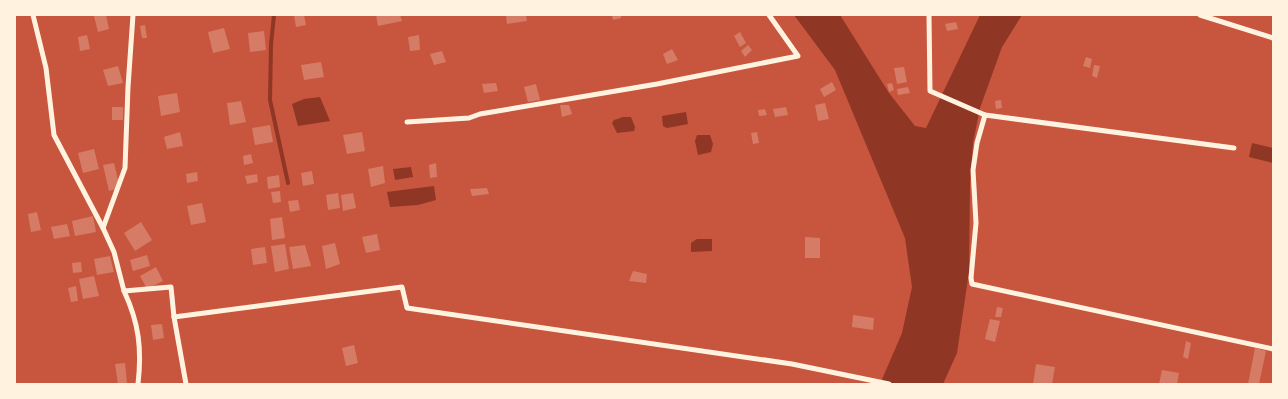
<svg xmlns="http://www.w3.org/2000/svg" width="1288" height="399" font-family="Figtree,sans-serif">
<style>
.water{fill:#8f3625}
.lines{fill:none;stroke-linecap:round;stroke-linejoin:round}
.stream{stroke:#8f3625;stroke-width:4}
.building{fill:#d67c66}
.minor{stroke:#fff3e0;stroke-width:5}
</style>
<rect width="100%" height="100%" fill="#c8553d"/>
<!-- water -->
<g class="water">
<path d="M794 15H840L889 93 915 126 926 128 980 15H1022L1002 47 980 108 973 143 970 184 969 272 957 353 943 384H880L902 333 912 287 905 238 835 70Z"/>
<path d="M320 97 330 121 298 126 292 104 304 99Z"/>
<path d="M686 112 688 124 667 128 663 126 662 116Z"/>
<path d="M623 117H631L635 127 634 131 617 133 612 123 614 120Z"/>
<path d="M697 135H710L713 144 711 152 698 155 695 141Z"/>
<path d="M1252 143 1273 148V163L1249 157Z"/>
<path d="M411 167 413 177 395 180 393 169Z"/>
<path d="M434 186 436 200 418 205 390 207 387 192Z"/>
<path d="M697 239H712V251L691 252V243Z"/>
</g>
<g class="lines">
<!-- stream -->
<path class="stream" d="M274 15 271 44 270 100 288 183"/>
</g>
<!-- building -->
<g class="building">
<path d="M106 15 109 29 98 32 94 16Z"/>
<path d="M294 15H304L306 25 296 27Z"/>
<path d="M376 15H400L402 21 378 26Z"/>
<path d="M506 15H526L527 21 507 24Z"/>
<path d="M612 15H621V18L613 20Z"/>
<path d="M956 22 958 29 947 31 945 24Z"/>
<path d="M145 25 147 38H142L140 26Z"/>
<path d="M224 28 230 49 213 53 208 32Z"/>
<path d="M264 31 266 50 250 52 248 33Z"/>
<path d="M740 32 746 43 740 47 734 36Z"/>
<path d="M87 35 90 49 80 51 78 37Z"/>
<path d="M419 35 420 50 410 51 408 37Z"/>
<path d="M748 45 752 50 745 57 741 51Z"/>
<path d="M672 49 678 60 667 64 663 54Z"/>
<path d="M442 51 446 62 434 65 430 54Z"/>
<path d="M1086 57 1092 59 1090 68 1083 66Z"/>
<path d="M321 62 324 77 304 80 301 65Z"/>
<path d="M1094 65 1100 66 1097 78 1092 76Z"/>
<path d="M118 66 123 83 108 86 103 70Z"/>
<path d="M904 67 907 82 897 84 894 68Z"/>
<path d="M832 82 836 90 824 97 820 89Z"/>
<path d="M496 83 498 91 484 93 482 84Z"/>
<path d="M892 83 894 90 889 92 887 84Z"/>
<path d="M536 84 540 100 528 102 524 87Z"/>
<path d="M908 87 910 93 898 95 897 89Z"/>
<path d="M177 93 180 112 161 116 158 96Z"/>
<path d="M1001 100 1002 108 996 109 995 101Z"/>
<path d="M241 101 246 122 230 125 227 103Z"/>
<path d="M825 103 829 119 818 121 815 105Z"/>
<path d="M560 105H569L572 114 562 117Z"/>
<rect x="112" y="107" width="11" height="13"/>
<path d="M786 107 788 115 775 117 773 109Z"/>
<path d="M765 109 767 115 759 116 758 110Z"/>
<path d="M270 125 273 142 255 145 252 128Z"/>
<path d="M180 132 183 146 167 149 164 137Z"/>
<path d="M362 132 365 151 347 154 343 135Z"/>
<path d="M757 132 759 143 753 144 751 133Z"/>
<path d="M94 149 99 169 83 173 78 153Z"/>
<path d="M251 154 253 163 244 165 243 156Z"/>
<path d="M114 163 120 188 109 191 103 165Z"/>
<path d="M436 163 437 177 430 178 429 165Z"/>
<path d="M383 166 385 183 371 187 368 169Z"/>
<path d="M312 171 314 184 303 186 301 173Z"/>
<path d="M197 172 198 181 187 183 186 174Z"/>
<path d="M257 174 258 182 247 184 245 176Z"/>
<path d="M279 175 280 187 268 189 267 177Z"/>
<path d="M487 188 489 194 472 196 470 189Z"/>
<path d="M280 191 281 202 273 203 271 192Z"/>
<path d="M338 193 340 208 328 210 326 195Z"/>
<path d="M353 193 356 208 343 211 341 195Z"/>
<path d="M298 200 300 210 290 212 288 201Z"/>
<path d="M202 203 206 222 191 225 187 206Z"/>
<path d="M37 212 41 230 31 232 28 214Z"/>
<path d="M93 216 96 232 75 236 72 221Z"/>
<path d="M282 217 285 238 272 240 270 219Z"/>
<path d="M141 222 152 240 135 251 124 233Z"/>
<path d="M67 224 70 236 54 239 51 227Z"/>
<path d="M377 234 380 250 366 253 362 237Z"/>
<path d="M805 237 820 238V258H805Z"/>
<path d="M335 243 340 264 326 269 322 246Z"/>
<path d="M285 244 289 269 275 272 271 246Z"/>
<path d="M305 245 311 266 293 269 289 247Z"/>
<path d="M265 247 267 263 253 265 251 249Z"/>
<path d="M147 255 150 266 133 271 130 260Z"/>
<path d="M110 256 114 272 97 275 94 259Z"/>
<path d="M81 262 82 272 73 273 72 263Z"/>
<path d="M156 267 163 281 147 289 140 276Z"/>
<path d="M633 271 647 274 646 283 629 281Z"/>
<path d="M94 276 99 296 83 299 79 279Z"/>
<path d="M76 286 78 301 71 302 68 288Z"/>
<path d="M997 307 1003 308 1001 317H995Z"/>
<path d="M853 315 874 318 873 330 852 327Z"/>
<path d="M990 319 1000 321 995 342 985 339Z"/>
<path d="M162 324 164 338 153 340 151 325Z"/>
<path d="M1186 341 1191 343 1188 359 1183 357Z"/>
<path d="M354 345 358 363 346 366 342 348Z"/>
<path d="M1255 348 1266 351 1259 384H1248Z"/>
<path d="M125 363 127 383 118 384 115 364Z"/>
<path d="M1036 364 1055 367 1052 384H1033Z"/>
<path d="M1162 370 1179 373 1177 384H1159Z"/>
</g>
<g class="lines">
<!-- minor -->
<g class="minor">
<path d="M33 15 46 68 54 135 103 228"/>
<path d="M133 15 128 87 125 168 103 228 114 252 124 291 171 287 174 317"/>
<path d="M929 15 930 91 985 115 1234 148"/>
<path d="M1200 15 1273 38"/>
<path d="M985 115 977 143 973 170 976 223 971 278 972 284 1273 349"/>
<path d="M407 122 469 118 480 114 657 84 798 56 769 15"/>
<path d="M124 291C139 323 142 349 138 384"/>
<path d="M186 384 174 317 402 287 407 308 792 364 889 384"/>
</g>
</g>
<!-- border -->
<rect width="1288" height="399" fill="none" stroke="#fff3e0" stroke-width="32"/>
</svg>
